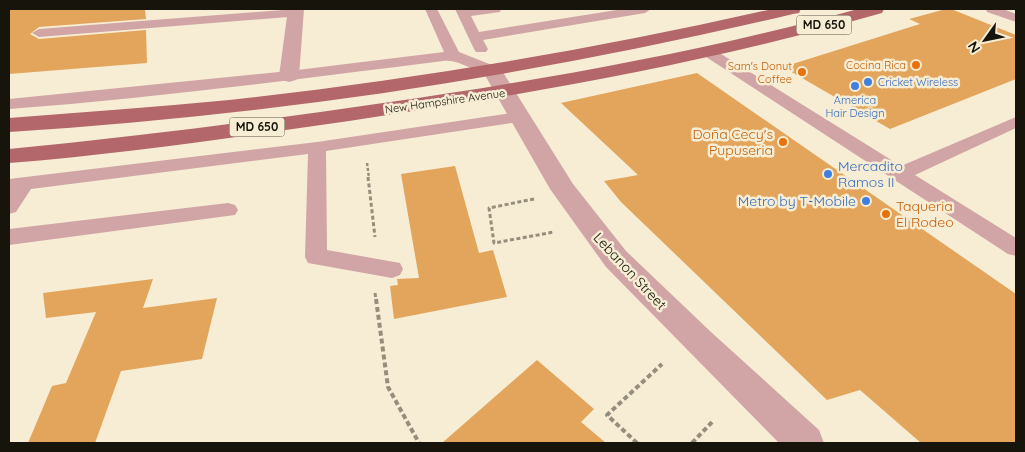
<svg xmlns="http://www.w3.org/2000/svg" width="1025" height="452" font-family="Quicksand,sans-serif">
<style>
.building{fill:#e3a55b}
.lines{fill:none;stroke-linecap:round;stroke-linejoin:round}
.path-far2{stroke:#958e7c;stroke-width:2.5;stroke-dasharray:3 2;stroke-linecap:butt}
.path-far1{stroke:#958e7c;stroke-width:3;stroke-dasharray:4 2.5;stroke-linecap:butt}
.path{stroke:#958e7c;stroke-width:4;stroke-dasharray:5 3;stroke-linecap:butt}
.lane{fill:#d1a5a6;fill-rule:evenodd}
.street{fill:#d1a5a6;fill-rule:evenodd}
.primary{fill:#b4676b;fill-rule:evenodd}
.food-dot{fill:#e8710a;stroke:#f6edd4;stroke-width:2}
.shop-dot{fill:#3f7fe0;stroke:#f6edd4;stroke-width:2}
.labels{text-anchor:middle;stroke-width:5;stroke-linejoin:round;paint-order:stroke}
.far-food-label{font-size:11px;fill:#c56008;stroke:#f6edd4;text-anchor:end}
.far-shop-label{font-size:11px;fill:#366cbe;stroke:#f6edd4;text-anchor:start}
.far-street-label{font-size:11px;fill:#17140b;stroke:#f6edd4}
.shield{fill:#f6edd4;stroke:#5a5547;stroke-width:1}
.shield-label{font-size:12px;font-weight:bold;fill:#17140b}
.food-label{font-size:14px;fill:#c56008;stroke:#f6edd4;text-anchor:end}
.shop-label{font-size:14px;fill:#366cbe;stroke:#f6edd4;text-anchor:start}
.street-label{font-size:14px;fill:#17140b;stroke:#f6edd4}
</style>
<rect width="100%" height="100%" fill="#f6edd4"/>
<!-- building -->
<g class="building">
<path d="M9 9H145L146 19 39 27 30 34 39 39 146 30 147 63 9 74Z"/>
<path d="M946 9H951L1016 35V79L890 129 783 67 920 24 909 19Z"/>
<path d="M697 73 1016 294V443H921L860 390 827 400 621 202 604 181 638 175 561 103Z"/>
<path d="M455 166 479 253 493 250 507 297 394 319 390 286 398 285 397 279 419 278 401 174Z"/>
<path d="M153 279 143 308 217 298 202 359 121 371 95 443H28L52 386 66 383 96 312 46 318 43 293Z"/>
<path d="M537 360 594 409 581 422 606 443H442Z"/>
</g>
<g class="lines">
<!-- path-far2 -->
<path class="path-far2" d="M367 163 369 178"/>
<!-- path-far1 -->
<g class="path-far1">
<path d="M368 177 375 237"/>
<path d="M534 199 489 208 494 243 554 232"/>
<path d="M375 293 376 300"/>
</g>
<!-- path -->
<g class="path">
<path d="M376 299 388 387 419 443"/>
<path d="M637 443 607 415 662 364"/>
<path d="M692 443 714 420"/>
</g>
<!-- lane -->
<g class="lane">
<path d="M296 9 303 13 301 16 39 37 32 33 39 29Z"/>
<path d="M425 9H437L459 52 497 67 500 70 497 73C479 78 462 58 443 61 299 79 154 98 9 109V99L289 71 444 52Z"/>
<path d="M455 9H501L500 12 471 16 479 32 623 9H651L645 13 483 40 488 49 486 52H476L474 49Z"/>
<path d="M986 9H1003L1016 14V22L987 12Z"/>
<path d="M708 48 713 49 901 166 1016 117V128L915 175 1016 238V256L1008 254 703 55 701 52 703 49Z"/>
<path d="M519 112 525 113 528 117 525 121 326 151 327 250 400 263 403 269 400 275 392 278 308 263 305 257 308 154 31 189 16 212 9 214V179L317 142Z"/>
<path d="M228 203 235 205 238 210 235 215 9 245V229Z"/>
</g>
<!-- street -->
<g class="street">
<path d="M288 9H304L299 76 296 80 289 82 282 80 279 76Z"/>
<path d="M492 64 499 66 573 184 626 251 711 332 819 430 824 443H779L606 267 550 189 482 70 485 66Z"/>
</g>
<!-- primary -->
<g class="primary">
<path d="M772 9H801L799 13 793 14C535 75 273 116 9 132V118C82 112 156 107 229 100 412 80 593 50 772 9Z"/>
<path d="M858 9H884L882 13C707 63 529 94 349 121 236 137 123 154 9 163V149C134 137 259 121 383 103 543 80 702 52 858 9Z"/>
</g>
</g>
<!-- markers -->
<g class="food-dot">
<circle cx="916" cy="65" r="5"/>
<circle cx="802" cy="72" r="5"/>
<circle cx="783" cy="142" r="5"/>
<circle cx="886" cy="214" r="5"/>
</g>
<g class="shop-dot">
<circle cx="868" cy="82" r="5"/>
<circle cx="855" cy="86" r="5"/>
<circle cx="828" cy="174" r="5"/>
<circle cx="866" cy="201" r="5"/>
</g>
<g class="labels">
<!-- far-food labels -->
<g class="far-food-label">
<text x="906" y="69">Cocina Rica</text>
<text x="792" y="70">Sam's Donut<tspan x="792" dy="13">Coffee</tspan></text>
</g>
<!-- far-shop labels -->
<g class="far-shop-label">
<text x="878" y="86">Cricket Wireless</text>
<text x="855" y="104" text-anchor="middle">America<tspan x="855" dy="13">Hair Design</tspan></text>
</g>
<!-- far-street labels -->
<g class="far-street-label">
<text transform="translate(445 101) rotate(-8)" y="4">New Hampshire Avenue</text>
</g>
<!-- shield labels -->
<g class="shield">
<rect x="796.5" y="15.5" width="55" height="19" rx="4"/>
<rect x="229.5" y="117.5" width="55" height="19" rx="4"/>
</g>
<g class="shield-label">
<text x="824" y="29">MD 650</text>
<text x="257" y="131">MD 650</text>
</g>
<!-- food labels -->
<g class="food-label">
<text x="773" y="139">Doña Cecy's<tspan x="773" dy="16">Pupuseria</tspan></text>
<text x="896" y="211" text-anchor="start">Taqueria<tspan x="896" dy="16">El Rodeo</tspan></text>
</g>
<!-- shop labels -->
<g class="shop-label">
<text x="838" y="171">Mercadito<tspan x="838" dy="16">Ramos II</tspan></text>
<text x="856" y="206" text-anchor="end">Metro by T-Mobile</text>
</g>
<!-- street labels -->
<g class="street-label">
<text transform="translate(630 271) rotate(47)" y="5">Lebanon Street</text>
</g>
</g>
<!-- border -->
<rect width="1025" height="452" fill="none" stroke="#17140b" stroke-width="20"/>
<!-- north arrow -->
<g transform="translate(985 40) rotate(237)" stroke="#f6edd4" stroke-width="4" paint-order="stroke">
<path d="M0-4L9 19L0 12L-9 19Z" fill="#17140b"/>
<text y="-8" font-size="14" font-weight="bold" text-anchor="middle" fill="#17140b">N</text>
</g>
</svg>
